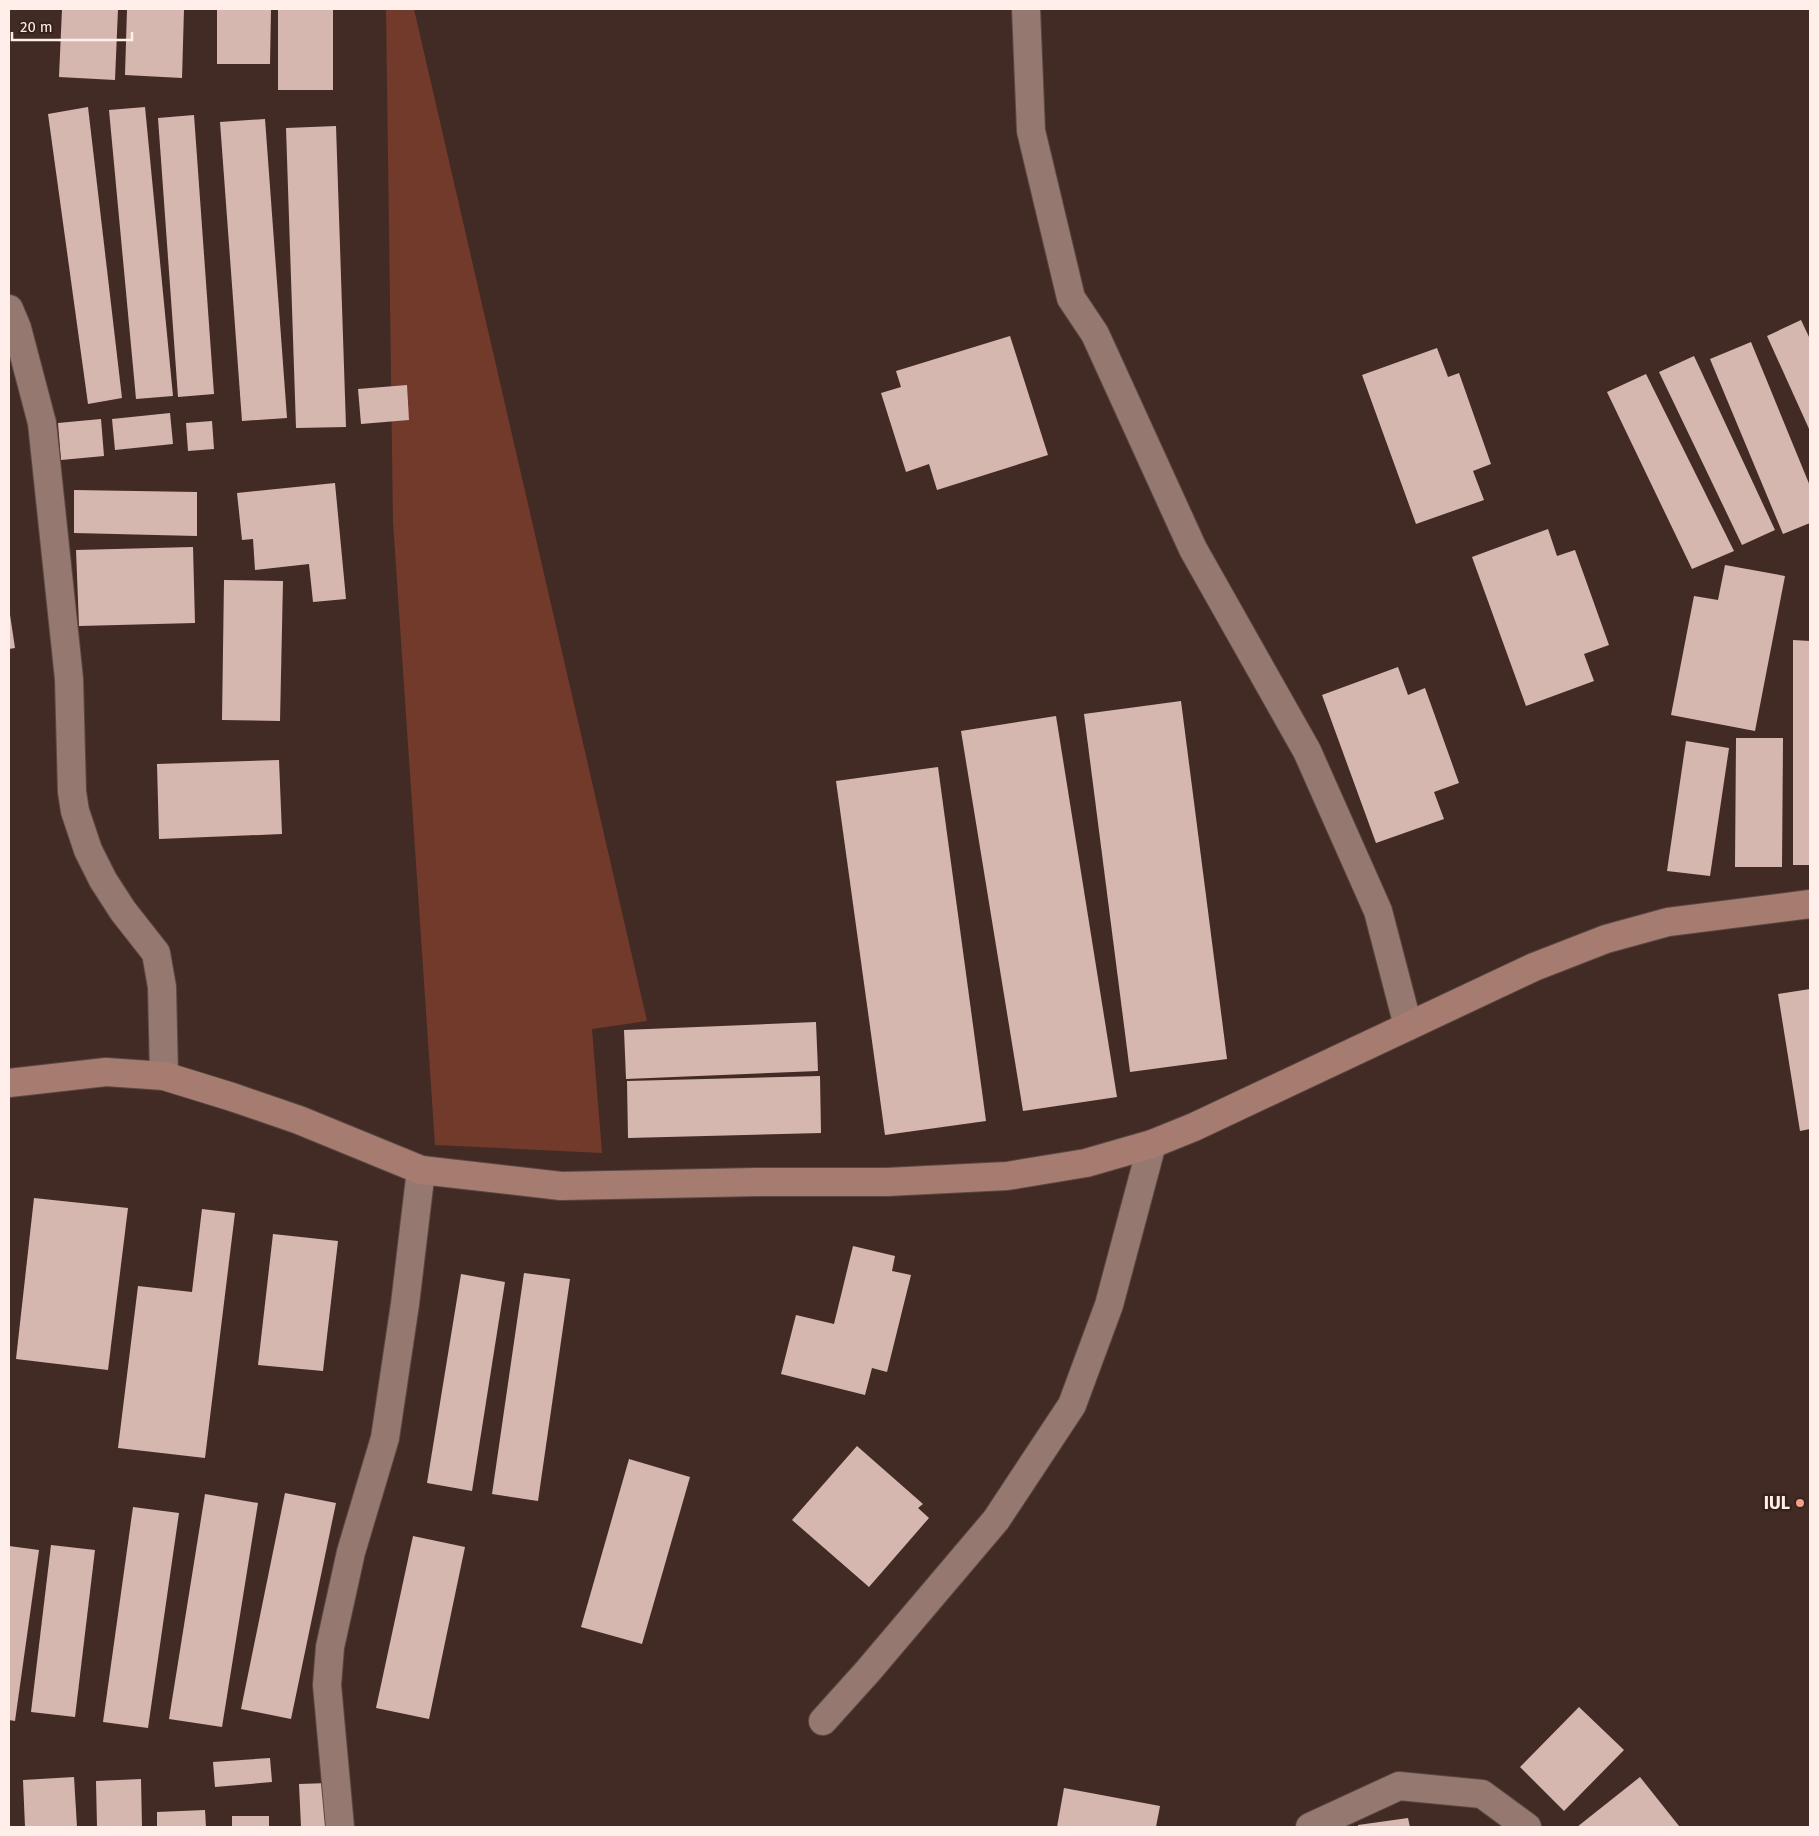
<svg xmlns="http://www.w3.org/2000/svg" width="1819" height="1836" font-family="'Fira Sans',sans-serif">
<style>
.green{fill:#713a2b}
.building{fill:#d6b7af}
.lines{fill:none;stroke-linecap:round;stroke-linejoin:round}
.street-casing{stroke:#5c4842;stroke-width:30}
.secondary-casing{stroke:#5c4842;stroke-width:30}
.street{stroke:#957870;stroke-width:28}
.secondary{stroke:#a67c71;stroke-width:28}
.poi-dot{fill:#f49e87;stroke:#38211b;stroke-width:2}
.labels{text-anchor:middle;stroke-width:5;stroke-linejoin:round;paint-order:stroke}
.poi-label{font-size:18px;font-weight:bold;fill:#ffeeea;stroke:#38211b;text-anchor:end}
</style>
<rect width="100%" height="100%" fill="#432b25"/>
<!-- green -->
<path class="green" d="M386 9H414L647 1021 592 1029 602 1153 435 1145 393 522Z"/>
<!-- building -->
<g class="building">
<path d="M62 9H118L115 80 59 77Z"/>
<path d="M127 9H184L182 78 125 75Z"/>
<path d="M217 9H271L270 64H217Z"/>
<rect x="278" y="9" width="55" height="81"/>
<path d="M88 107 122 398 88 404 48 114Z"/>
<path d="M145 107 173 396 136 399 109 110Z"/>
<path d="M194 115 214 394 178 397 158 118Z"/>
<path d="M265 119 287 418 242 421 220 122Z"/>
<path d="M336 126 346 427 296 428 286 128Z"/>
<path d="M1801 320 1810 339V431L1767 336Z"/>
<path d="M1010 336 1048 455 937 490 929 464 906 472 881 393 901 387 896 371Z"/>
<path d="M1751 342 1810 486V523L1783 534 1710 359Z"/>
<path d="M1437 348 1448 377 1459 373 1491 464 1473 471 1484 500 1416 524 1362 375Z"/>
<path d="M1694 356 1775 530 1742 545 1659 372Z"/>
<path d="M1646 374 1734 551 1692 569 1607 392Z"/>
<path d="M407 385 409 420 361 424 358 389Z"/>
<path d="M170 413 173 444 115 450 112 419Z"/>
<path d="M101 419 104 456 61 460 58 423Z"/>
<path d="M212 421 214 449 188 451 186 423Z"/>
<path d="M335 483 346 599 313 602 309 564 255 570 253 539 242 540 237 493Z"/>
<path d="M74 490 197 492V536L74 533Z"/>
<path d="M1548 529 1557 556 1575 550 1609 645 1584 654 1594 681 1526 706 1472 557Z"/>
<path d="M193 547 195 623 79 626 76 550Z"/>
<path d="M1725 565 1785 576 1755 731 1671 715 1694 596 1718 600Z"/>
<path d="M224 580 283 581 280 721 222 720Z"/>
<path d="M9 608 15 648 9 649Z"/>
<path d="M1793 640 1810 641V865H1793Z"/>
<path d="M1398 667 1408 695 1425 688 1459 783 1434 792 1444 819 1376 843 1322 695Z"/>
<path d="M1181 701 1227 1059 1130 1072 1084 714Z"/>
<path d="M1056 716 1117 1097 1023 1111 961 731Z"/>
<path d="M1736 738H1783L1782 867H1735Z"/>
<path d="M1686 741 1729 748 1710 876 1667 871Z"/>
<path d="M279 760 282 834 159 839 157 764Z"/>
<path d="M938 767 986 1121 885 1135 836 781Z"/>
<path d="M1810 989V1129L1800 1131 1778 994Z"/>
<path d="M816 1022 818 1071 626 1079 624 1030Z"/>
<path d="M820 1076 821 1133 628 1138 627 1081Z"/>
<path d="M34 1198 128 1208 108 1370 16 1359Z"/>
<path d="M202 1209 235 1213 205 1458 118 1448 138 1286 192 1292Z"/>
<path d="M273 1234 338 1241 323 1371 258 1365Z"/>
<path d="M853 1246 895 1256 892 1271 911 1275 887 1372 872 1368 865 1395 781 1374 796 1315 834 1324Z"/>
<path d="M524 1273 570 1279 538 1501 492 1494Z"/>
<path d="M461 1274 505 1282 472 1491 427 1483Z"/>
<path d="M857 1446 923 1504 918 1508 929 1518 869 1587 792 1520Z"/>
<path d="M629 1459 690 1477 642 1644 581 1627Z"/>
<path d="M285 1493 336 1503 291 1719 241 1709Z"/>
<path d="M205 1494 258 1503 222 1727 169 1719Z"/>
<path d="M133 1507 179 1513 148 1728 103 1722Z"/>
<path d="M413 1536 465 1547 429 1719 376 1708Z"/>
<path d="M51 1545 95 1550 75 1717 31 1712Z"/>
<path d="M9 1546 39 1550 15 1721 9 1720Z"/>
<path d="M1579 1707 1624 1750 1564 1811 1520 1767Z"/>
<path d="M270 1758 272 1782 215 1787 213 1762Z"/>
<path d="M74 1777 77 1827H25L23 1780Z"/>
<path d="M1640 1777 1679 1826 1577 1827Z"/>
<path d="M141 1779 142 1827H97L96 1781Z"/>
<path d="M329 1783 331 1827H301L299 1784Z"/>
<path d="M1064 1788 1160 1806 1156 1827H1057Z"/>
<path d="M205 1810 206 1827H157V1812Z"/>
<rect x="232" y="1816" width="37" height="11"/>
<path d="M1408 1818 1410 1827H1358V1825Z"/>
</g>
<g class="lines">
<defs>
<g id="street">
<path d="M1026 9 1031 131 1071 298 1095 334 1193 549 1307 751 1378 911 1408 1026"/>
<path d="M9 309 17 328 42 423 69 679 72 792 75 811 88 850 103 880 123 911 156 953 162 987 164 1076"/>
<path d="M823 1721 868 1671 996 1520 1072 1405 1109 1305 1152 1144"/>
<path d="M340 1827 327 1685 330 1647 351 1552 385 1438 405 1304 421 1170"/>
<path d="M1310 1827 1399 1786 1482 1794 1527 1827"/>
</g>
<path id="secondary" d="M9 1083 106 1072 164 1076 232 1097 299 1120 421 1170 561 1186 757 1182H887L1007 1176 1086 1163 1152 1144 1194 1127 1534 967 1606 939 1668 922 1810 904"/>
</defs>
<!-- street casing -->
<use href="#street" class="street-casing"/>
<!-- secondary casing -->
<use href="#secondary" class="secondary-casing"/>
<!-- street -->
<use href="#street" class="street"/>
<!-- secondary -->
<use href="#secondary" class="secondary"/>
</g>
<!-- markers -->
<circle class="poi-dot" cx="1800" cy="1503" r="5"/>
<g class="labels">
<!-- poi labels -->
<g class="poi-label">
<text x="1790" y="1509">IUL</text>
</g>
</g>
<!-- border -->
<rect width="1819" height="1836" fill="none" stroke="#ffeeea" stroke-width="20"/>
<!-- scale -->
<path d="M12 32v8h120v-8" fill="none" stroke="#ffeeea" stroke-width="2.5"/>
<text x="20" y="32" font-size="15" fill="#ffeeea" stroke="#38211b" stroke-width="4" paint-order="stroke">20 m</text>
</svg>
